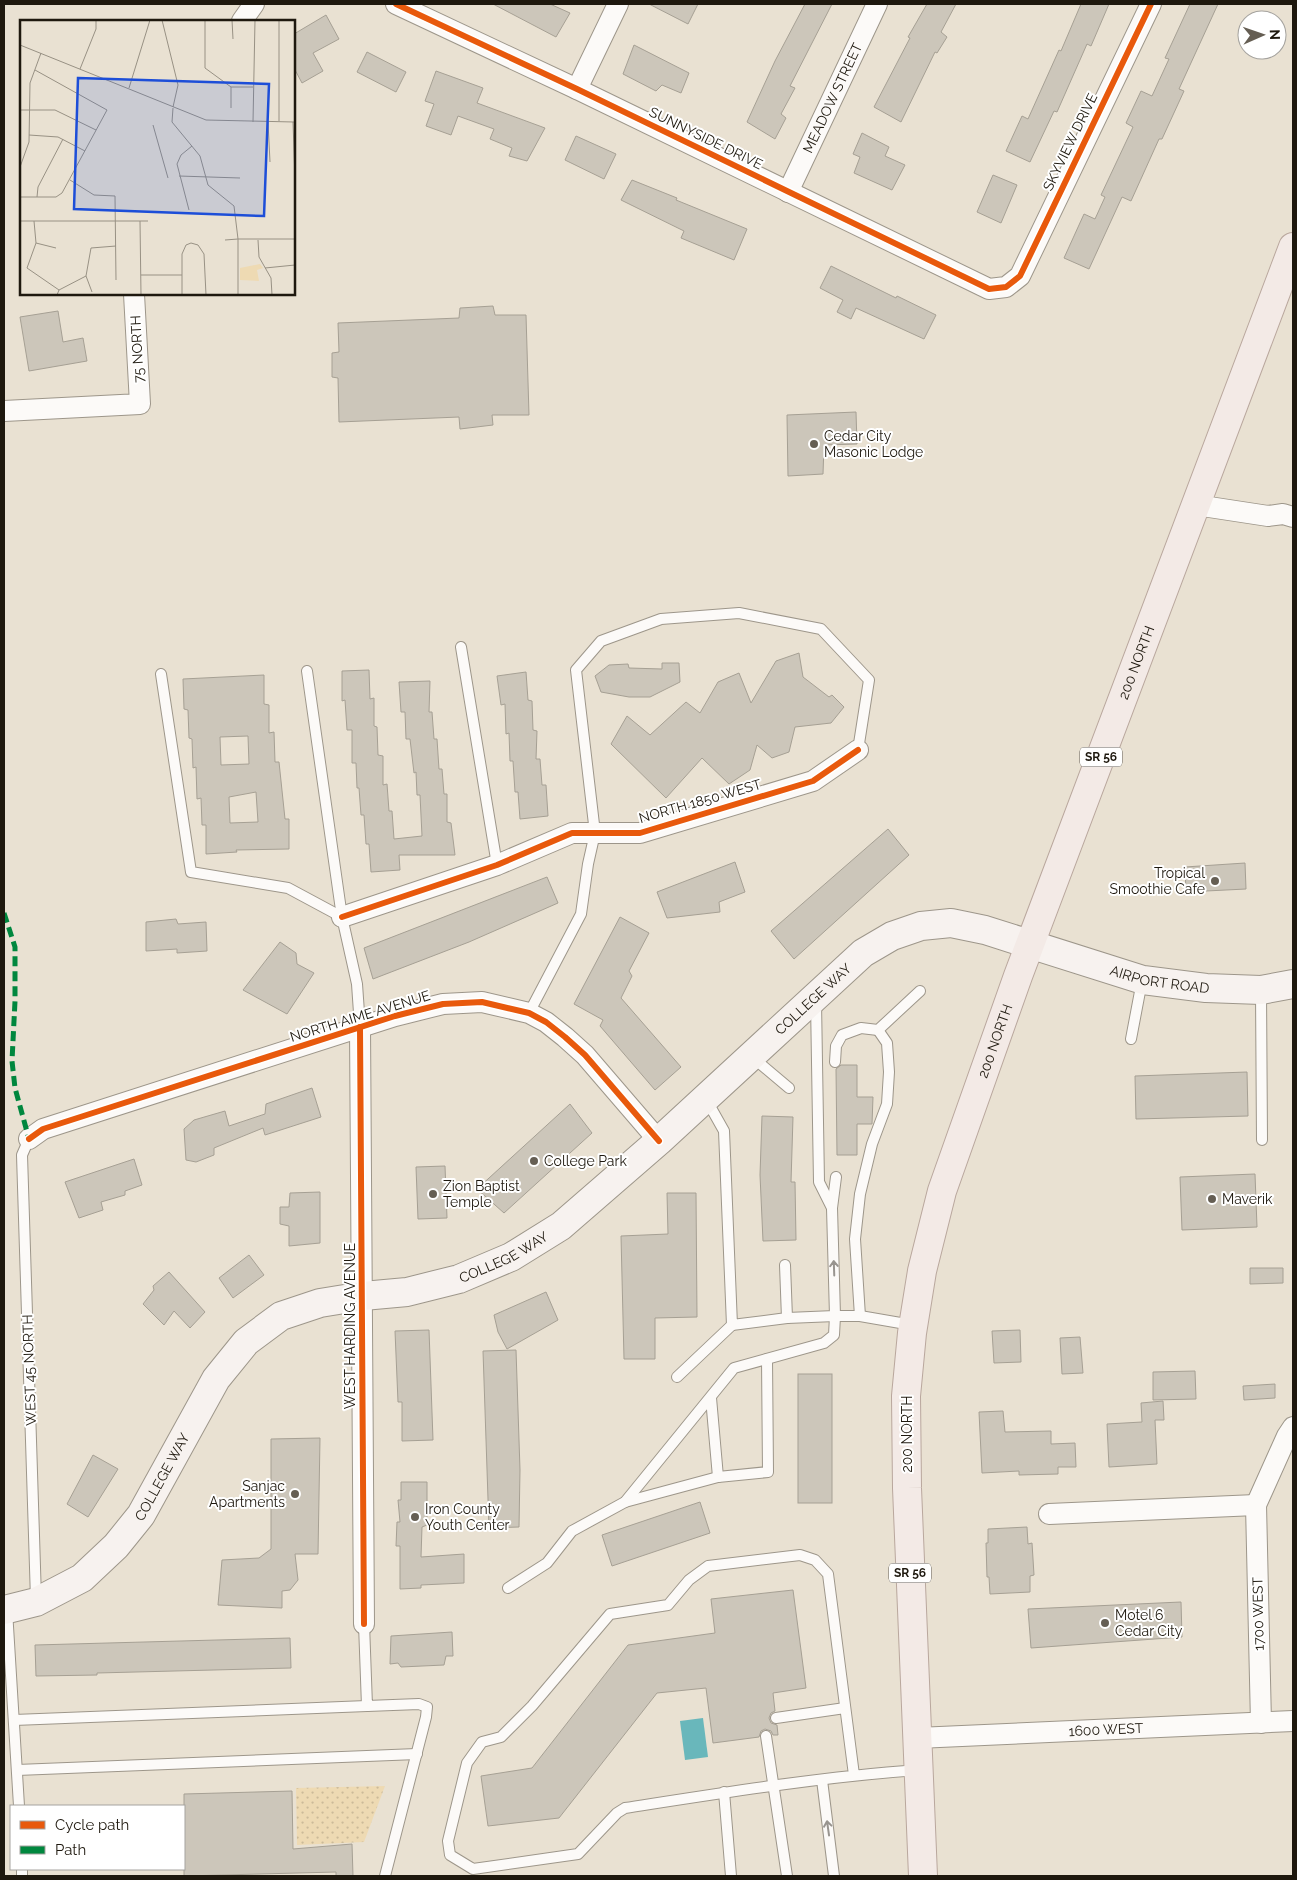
<svg xmlns="http://www.w3.org/2000/svg" width="1297" height="1880" font-family="Raleway,sans-serif">
<style>
.grass{fill:url(#grass-dots)}
.water{fill:#69b7bb}
.building{fill:#ccc6ba;stroke:#a6a094;fill-rule:evenodd}
.lines{fill:none;stroke-linecap:round;stroke-linejoin:round}
.lane-casing{stroke:#9d968a;stroke-width:12}
.street-casing{stroke:#9d968a;stroke-width:22}
.secondary-casing{stroke:#9d968a;stroke-width:30}
.primary-casing{stroke:#b9a79d;stroke-width:30}
.lane{stroke:#fcfaf8;stroke-width:10}
.street{stroke:#fcfaf8;stroke-width:20}
.secondary{stroke:#f7f2ef;stroke-width:28}
.primary{stroke:#f3eae6;stroke-width:28}
.quiet{stroke:#00873e;stroke-width:5;stroke-dasharray:10 5;stroke-linecap:butt}
.cycleway-casing{stroke:#fff;stroke-width:9}
.cycleway{stroke:#e8590c;stroke-width:6}
.oneway{stroke:#98948f}
.poi-dot{fill:#655e53;stroke:#fff;stroke-width:2}
.labels{text-anchor:middle;stroke-width:4;stroke-linejoin:round;paint-order:stroke}
.shield{fill:#fff;stroke:#625d56;stroke-width:1}
.shield-label{font-size:12px;font-weight:bold;fill:#1e180e}
.street-label{font-size:14px;fill:#1e180e;stroke:#fff}
.poi-label{font-size:14px;fill:#1e180e;stroke:#fff;text-anchor:start}
.inset-road{fill:none;stroke:#989184;stroke-width:1}
.view{fill:#1d4ed8;fill-opacity:0.15;stroke:#1d4ed8;stroke-width:2.5}
.inset-edge{fill:none;stroke:#1e180e;stroke-width:2.5}
</style>
<defs>
<pattern id="grass-dots" width="8" height="8" patternUnits="userSpaceOnUse" patternTransform="scale(1.25)"><rect width="8" height="8" fill="#eedab3"/><path d="M2 2h.1M6 6h.1" fill="none" stroke="#ccba99" stroke-width="1.8" stroke-linecap="round"/></pattern>
</defs>
<rect width="100%" height="100%" fill="#e9e1d2"/>
<!-- grass -->
<path class="grass" d="M385 1786 364 1842 297 1845 296 1788Z"/>
<!-- water -->
<path class="water" d="M703 1718 708 1757 685 1760 680 1721Z"/>
<!-- building -->
<g class="building">
<path d="M493 4H550L570 13 556 37Z"/>
<path d="M649 4H698L688 24Z"/>
<path d="M805 4H832L790 86 795 88 781 114 786 118 775 139 747 122 775 61Z"/>
<path d="M927 4H956L941 32 947 37 937 53 935 52 901 122 874 107 910 38 908 37Z"/>
<path d="M1081 4H1109L1091 46 1087 44 1057 112 1054 111 1030 162 1006 151 1022 116 1028 119 1059 50 1061 51Z"/>
<path d="M1190 4H1218L1179 89 1184 91 1162 139H1159L1131 201 1122 197 1089 269 1064 258 1084 214 1095 219 1105 197 1101 195 1133 127 1126 123 1141 91 1152 96 1169 59 1165 58Z"/>
<path d="M326 15 339 39 313 53 323 71 302 83 294 68V34Z"/>
<path d="M634 45 689 73 681 93 662 85 656 91 623 74Z"/>
<path d="M367 52 406 72 396 92 357 72Z"/>
<path d="M436 71 483 88 477 103 545 128 527 161 509 156 512 148 490 139 494 129 458 116 451 135 426 126 434 104 425 101Z"/>
<path d="M862 133 889 147 885 156 905 165 892 190 854 173 860 157 853 154Z"/>
<path d="M576 136 616 154 604 179 565 160Z"/>
<path d="M993 175 1017 185 1001 223 977 212Z"/>
<path d="M632 180 677 198 676 200 747 229 734 260 681 238 684 231 621 200Z"/>
<path d="M831 266 896 298 897 296 936 315 924 339 856 308 851 319 837 312 843 300 820 288Z"/>
<path d="M493 306 495 315H526L529 415H492L493 425 460 429 459 417 339 422 338 378 332 377V353L339 352 338 323 459 318 460 308Z"/>
<path d="M58 311 63 342 83 338 87 361 29 371 20 317Z"/>
<path d="M856 412 857 444 824 445 823 474 788 476 787 415Z"/>
<path d="M799 653 803 677 829 697 832 695 844 707 831 723 795 727 789 752 772 758 757 745 750 770 729 784 702 758 666 798 611 744 627 716 650 735 686 702 700 713 718 682 739 673 751 703 776 661Z"/>
<path d="M662 663H679L680 682 650 697H629L601 692 595 676 609 665 628 664 629 668 662 669Z"/>
<path d="M369 670 370 699 374 698V726L377 727 378 755 383 756V785L387 784 389 811H392L394 839 422 836 420 795H417L416 772 414 773 410 739H406L405 712H401L399 682 430 681 429 712H432L434 739H437L439 769H442L444 794H447V822L451 823 455 855H399L400 870 371 872 369 844H366L364 815H361L359 788H357L356 763H352V730H347L345 700 342 701V671Z"/>
<path d="M526 672 528 700 532 701 533 730 537 731 536 759H540L542 785H546L548 816 520 819 518 792H515L513 761H510L509 733 506 734 505 704 501 705 497 676Z"/>
<path d="M264 675V704L269 705V733L274 732 275 762H279L285 819H289V849L236 850 237 852 206 854V825H202L201 798 197 799 196 767 193 768 192 739 189 738 188 710 184 709 183 679ZM248 736 249 764 221 765 220 737ZM256 792 258 822 230 823 229 797Z"/>
<path d="M888 829 909 855 794 959 771 931Z"/>
<path d="M735 862 745 892 719 902 720 912 667 918 657 892Z"/>
<path d="M1245 863 1246 889 1186 892 1185 867Z"/>
<path d="M547 877 558 903 469 942 373 979 364 948Z"/>
<path d="M620 917 649 933 629 971 632 976 621 998 681 1067 655 1090 600 1026 603 1020 574 1004Z"/>
<path d="M176 919 178 924 206 922 207 951 177 953V949L146 951V922Z"/>
<path d="M280 942 296 953 297 964 314 973 287 1014 243 990Z"/>
<path d="M841 1065H857V1097H873L872 1124H857V1155H837L836 1069Z"/>
<path d="M1247 1072 1248 1116 1136 1119 1135 1076Z"/>
<path d="M312 1088 321 1117 265 1135 263 1128 214 1148V1155L196 1162 186 1160 184 1129 194 1120 225 1111 229 1126 265 1114 266 1104Z"/>
<path d="M570 1104 592 1133 504 1213 477 1189Z"/>
<path d="M762 1116 793 1117 791 1182H795L796 1240 763 1241 760 1175Z"/>
<path d="M134 1159 142 1185 125 1191V1195L101 1202 103 1210 79 1218 65 1182Z"/>
<path d="M445 1166 447 1218 418 1219 416 1167Z"/>
<path d="M1255 1174 1257 1227 1182 1230 1180 1177Z"/>
<path d="M320 1192V1243L289 1246V1226L280 1224V1207H289L290 1193Z"/>
<path d="M667 1193H696L697 1317 655 1318V1359H624L621 1236 668 1234Z"/>
<path d="M249 1255 264 1275 233 1298 219 1278Z"/>
<path d="M1250 1268H1283V1283L1250 1284Z"/>
<path d="M169 1272 205 1312 190 1328 174 1311 164 1325 143 1304 154 1290 153 1286Z"/>
<path d="M546 1292 558 1320 507 1349 498 1332 494 1315Z"/>
<path d="M429 1330 433 1440 402 1441V1402H398L395 1331Z"/>
<path d="M1020 1330 1021 1362 994 1363 992 1331Z"/>
<path d="M1080 1337 1083 1373 1062 1374 1060 1338Z"/>
<path d="M516 1350 520 1470 519 1527 489 1528 483 1351Z"/>
<path d="M1195 1371 1196 1399 1153 1400V1372Z"/>
<rect x="798" y="1374" width="34" height="129"/>
<path d="M1275 1384V1398L1244 1400 1243 1386Z"/>
<path d="M1163 1401 1164 1420H1155L1157 1464 1109 1467 1107 1424 1142 1422 1141 1403Z"/>
<path d="M1003 1411 1005 1432 1051 1431V1444L1075 1443 1076 1467H1058V1474L1019 1475V1471L982 1473 979 1412Z"/>
<path d="M320 1438 318 1554H295L298 1580 290 1590 282 1591V1608L218 1605 222 1560 259 1558 271 1549V1439Z"/>
<path d="M93 1455 118 1469 88 1517 67 1504Z"/>
<path d="M401 1482H427V1525L422 1527 421 1557 464 1554V1583L421 1585V1588L400 1589V1546H396L397 1522H400L398 1500H401Z"/>
<path d="M700 1502 710 1533 612 1566 602 1535Z"/>
<path d="M1027 1527 1028 1544 1032 1543 1034 1575 1030 1576V1592L990 1594 989 1577H987L986 1543H988V1529Z"/>
<path d="M793 1590 806 1688 773 1693 775 1711 771 1713 769 1718 771 1723 777 1725 778 1735H773L771 1731 765 1729 761 1731 759 1737 713 1743 706 1688 657 1693 559 1818 488 1826 481 1776 532 1768 628 1645 715 1633 711 1599Z"/>
<path d="M1181 1602 1182 1637 1031 1648 1028 1609Z"/>
<path d="M452 1632 453 1656H446L444 1665 401 1667 398 1663 390 1664 391 1636Z"/>
<path d="M290 1638 291 1668 97 1673V1675L36 1676 35 1645Z"/>
<path d="M292 1791 293 1849 352 1844 353 1876H336V1872L184 1876V1794Z"/>
</g>
<g class="lines">
<defs>
<g id="lane">
<path d="M461 647 497 865"/>
<path d="M307 671 342 917 357 984 360 1027"/>
<path d="M161 674 191 872 288 888 342 917"/>
<path d="M1261 991 1262 1140"/>
<path d="M816 1002 819 1182 832 1208"/>
<path d="M529 1013 581 914 588 864 595 833 576 670 601 641 661 619 739 613 821 629 869 680 858 750"/>
<path d="M1131 1039 1142 981"/>
<path d="M751 1056 789 1088"/>
<path d="M835 1062 836 1046 842 1035 861 1028 878 1030 920 991"/>
<path d="M706 1099 724 1131 732 1325 787 1318 785 1265"/>
<path d="M29 1139 22 1155 36 1599"/>
<path d="M860 1316 855 1239 860 1194 872 1144 887 1104 889 1072 887 1043 878 1030"/>
<path d="M787 1318 835 1316 832 1208 836 1177"/>
<path d="M677 1377 732 1325"/>
<path d="M711 1398 718 1477"/>
<path d="M625 1502 718 1477 768 1472 767 1359"/>
<path d="M508 1588 547 1563 572 1531 625 1502 734 1368 824 1343 834 1335 835 1316H860L912 1325"/>
<path d="M7 1610 19 1806"/>
<path d="M364 1624 367 1706 419 1704 427 1707 426 1717 385 1876"/>
<path d="M776 1718 845 1708"/>
<path d="M14 1720 367 1706"/>
<path d="M766 1736 787 1876"/>
<path d="M17 1770 417 1754"/>
<path d="M854 1775 828 1574 815 1560 800 1555 708 1566 689 1580 668 1605 610 1614 532 1706 501 1737 482 1742 467 1763 448 1841 450 1855 473 1869 578 1854 617 1813 625 1808C722 1793 820 1777 918 1770"/>
<path d="M822 1780 834 1876"/>
<path d="M724 1792 731 1876"/>
<path d="M22 1869V1876"/>
</g>
<g id="street">
<path d="M396 4 577 89 989 289 1006 287 1020 276 1151 4"/>
<path d="M242 21 254 4"/>
<path d="M577 89 618 4"/>
<path id="s1" d="M788 192 877 4"/>
<path d="M4 411 140 404 134 294"/>
<path d="M1196 505 1268 516 1283 514 1293 517"/>
<path d="M342 917 497 865 572 833H640L813 781 858 750"/>
<path d="M360 1027 364 1624"/>
<path d="M29 1139 43 1129 395 1016 443 1004 482 1002 529 1013 546 1022 565 1037 585 1055 659 1141"/>
<path d="M1049 1514 1256 1505"/>
<path d="M1261 1723 1256 1505 1287 1436 1293 1427"/>
<path id="s2" d="M917 1738 1293 1721"/>
</g>
<g id="secondary">
<path id="s3" d="M4 1610 36 1602 82 1578 116 1546 141 1515 216 1379 246 1342 281 1316 320 1303 363 1296 407 1292 459 1279 511 1257 561 1226 659 1141 863 953 892 936 921 926 951 923 985 930 1143 980 1206 988 1261 990 1293 984"/>
</g>
<g id="primary">
<path id="s4" d="M923 1876 907 1488 906 1396 912 1333 922 1271 942 1191 1018 976 1293 247"/>
</g>
</defs>
<!-- lane casing -->
<use href="#lane" class="lane-casing"/>
<!-- street casing -->
<use href="#street" class="street-casing"/>
<!-- secondary casing -->
<use href="#secondary" class="secondary-casing"/>
<!-- primary casing -->
<use href="#primary" class="primary-casing"/>
<!-- lane -->
<use href="#lane" class="lane"/>
<!-- street -->
<use href="#street" class="street"/>
<!-- secondary -->
<use href="#secondary" class="secondary"/>
<!-- primary -->
<use href="#primary" class="primary"/>
<!-- quiet -->
<path class="quiet" d="M4 913 15 947V1001L12 1061 15 1088 29 1139"/>
<defs>
<g id="cycleway">
<path d="M396 4 577 89 989 289 1006 287 1020 276 1151 4"/>
<path d="M342 917 497 865 572 833H640L813 781 858 750"/>
<path d="M360 1027 364 1624"/>
<path d="M29 1139 43 1129 395 1016 443 1004 482 1002 529 1013 546 1022 565 1037 585 1055 659 1141"/>
</g>
</defs>
<!-- cycleway casing -->
<use href="#cycleway" class="cycleway-casing"/>
<!-- cycleway -->
<use href="#cycleway" class="cycleway"/>
</g>
<!-- one-way arrows -->
<defs><path id="oneway-shaft" d="M-6 0H5M1.5-3L5.5 0L1.5 3" fill="none" stroke-width="1.6" stroke-linecap="round" stroke-linejoin="round" transform="scale(1.25)"/></defs>
<g class="oneway">
<use href="#oneway-shaft" transform="translate(834 1268) rotate(-92)"/>
<use href="#oneway-shaft" transform="translate(828 1828) rotate(-98)"/>
</g>
<!-- markers -->
<g class="poi-dot">
<circle cx="814" cy="444" r="5"/>
<circle cx="1215" cy="881" r="5"/>
<circle cx="534" cy="1161" r="5"/>
<circle cx="433" cy="1194" r="5"/>
<circle cx="1212" cy="1199" r="5"/>
<circle cx="295" cy="1494" r="5"/>
<circle cx="415" cy="1517" r="5"/>
<circle cx="1105" cy="1623" r="5"/>
</g>
<g class="labels">
<!-- shield labels -->
<g class="shield">
<rect x="1080" y="747.5" width="42" height="19" rx="4"/>
<rect x="889" y="1563.5" width="42" height="19" rx="4"/>
</g>
<g class="shield-label">
<text x="1101" y="761">SR 56</text>
<text x="910" y="1577">SR 56</text>
</g>
<!-- street labels -->
<g class="street-label">
<text dy="5" stroke="none"><textPath href="#s1" startOffset="104">MEADOW STREET</textPath></text>
<text transform="translate(706 138) rotate(26)" y="5">SUNNYSIDE DRIVE</text>
<text transform="translate(1070 142) rotate(-64)" y="5">SKYVIEW DRIVE</text>
<text transform="translate(137 349) rotate(-93)" y="5">75 NORTH</text>
<text dy="5" stroke="none"><textPath href="#s4" startOffset="1252">200 NORTH</textPath></text>
<text transform="translate(700 801) rotate(-16)" y="5">NORTH 1850 WEST</text>
<text dy="5" stroke="none"><textPath href="#s3" startOffset="1434">AIRPORT ROAD</textPath></text>
<text dy="5" stroke="none"><textPath href="#s3" startOffset="1055">COLLEGE WAY</textPath></text>
<text transform="translate(360 1016) rotate(-17)" y="5">NORTH AIME AVENUE</text>
<text dy="5" stroke="none"><textPath href="#s4" startOffset="848">200 NORTH</textPath></text>
<text dy="5" stroke="none"><textPath href="#s3" startOffset="650">COLLEGE WAY</textPath></text>
<text transform="translate(350 1326) rotate(-90)" y="5">WEST HARDING AVENUE</text>
<text transform="translate(29 1370) rotate(-92)" y="5">WEST 45 NORTH</text>
<text transform="translate(907 1434) rotate(-90)" y="5">200 NORTH</text>
<text dy="5" stroke="none"><textPath href="#s3" startOffset="215">COLLEGE WAY</textPath></text>
<text transform="translate(1258 1614) rotate(-91)" y="5">1700 WEST</text>
<text dy="5" stroke="none"><textPath href="#s2" startOffset="189">1600 WEST</textPath></text>
</g>
<!-- poi labels -->
<g class="poi-label">
<text x="824" y="441">Cedar City<tspan x="824" dy="16">Masonic Lodge</tspan></text>
<text x="1205" y="878" text-anchor="end">Tropical<tspan x="1205" dy="16">Smoothie Cafe</tspan></text>
<text x="544" y="1166">College Park</text>
<text x="443" y="1191">Zion Baptist<tspan x="443" dy="16">Temple</tspan></text>
<text x="1222" y="1204">Maverik</text>
<text x="285" y="1491" text-anchor="end">Sanjac<tspan x="285" dy="16">Apartments</tspan></text>
<text x="425" y="1514">Iron County<tspan x="425" dy="16">Youth Center</tspan></text>
<text x="1115" y="1620">Motel 6<tspan x="1115" dy="16">Cedar City</tspan></text>
</g>
</g>
<!-- overview -->
<g transform="translate(20 20)">
<rect width="275" height="275" fill="#e9e1d2"/>
<path d="M240 244 243 248 237 250 239 261 220 260V248Z" fill="#eedab3"/>
<path class="inset-road" d="M142 0 158 65 153 87M185 0V48L211 67H233M212 0 213 19M0 25 186 100 274 102M60 49 76 9V0M211 67V88M109 68 130 0M153 88 152 102 180 136 188 165 214 186 218 219H275M0 90H35L76 110M259 101V0M233 102 235 0M248 102 250 142M273 102 275 159M133 105 148 158M9 115 38 117 65 131M0 147 9 122 10 63 21 33M159 156 220 158M50 160 74 175 95 176 96 260M0 177H36L42 173 87 90 15 50M17 177 18 167 43 119M169 190 157 144 161 135 172 126M0 201H128M14 201 16 223M120 201 121 275M205 220 218 219V275M238 220 239 237 251 258 252 275M16 223 7 248 39 270M16 223 36 228M245 248 275 245M121 255H162M66 256 72 272M37 275 39 270 66 256 71 228 96 226M162 275V234L166 225 171 223 178 225 184 234 186 275"/>
<path class="view" d="M58 58 249 64 244 196 54 189Z"/>
<rect width="275" height="275" class="inset-edge"/>
</g>
<!-- border -->
<rect width="1297" height="1880" fill="none" stroke="#1e180e" stroke-width="10"/>
<!-- legend -->
<rect x="10" y="1805" width="175" height="65" fill="#ffffff" stroke="#a5a39f"/>
<rect x="20" y="1821" width="25" height="8" fill="#e8590c" stroke="#a5a39f"/>
<text x="55" y="1830" font-size="15" fill="#1e180e">Cycle path</text>
<rect x="20" y="1846" width="25" height="8" fill="#00873e" stroke="#a5a39f"/>
<text x="55" y="1855" font-size="15" fill="#1e180e">Path</text>
<!-- north arrow -->
<g transform="translate(1262 35) rotate(88)"><circle r="24" fill="#ffffff" stroke="#a5a39f"/>
<path d="M0-4L9 19L0 12L-9 19Z" fill="#655e53"/>
<text y="-8" font-size="14" font-weight="bold" text-anchor="middle" fill="#1e180e">N</text>
</g>
</svg>
